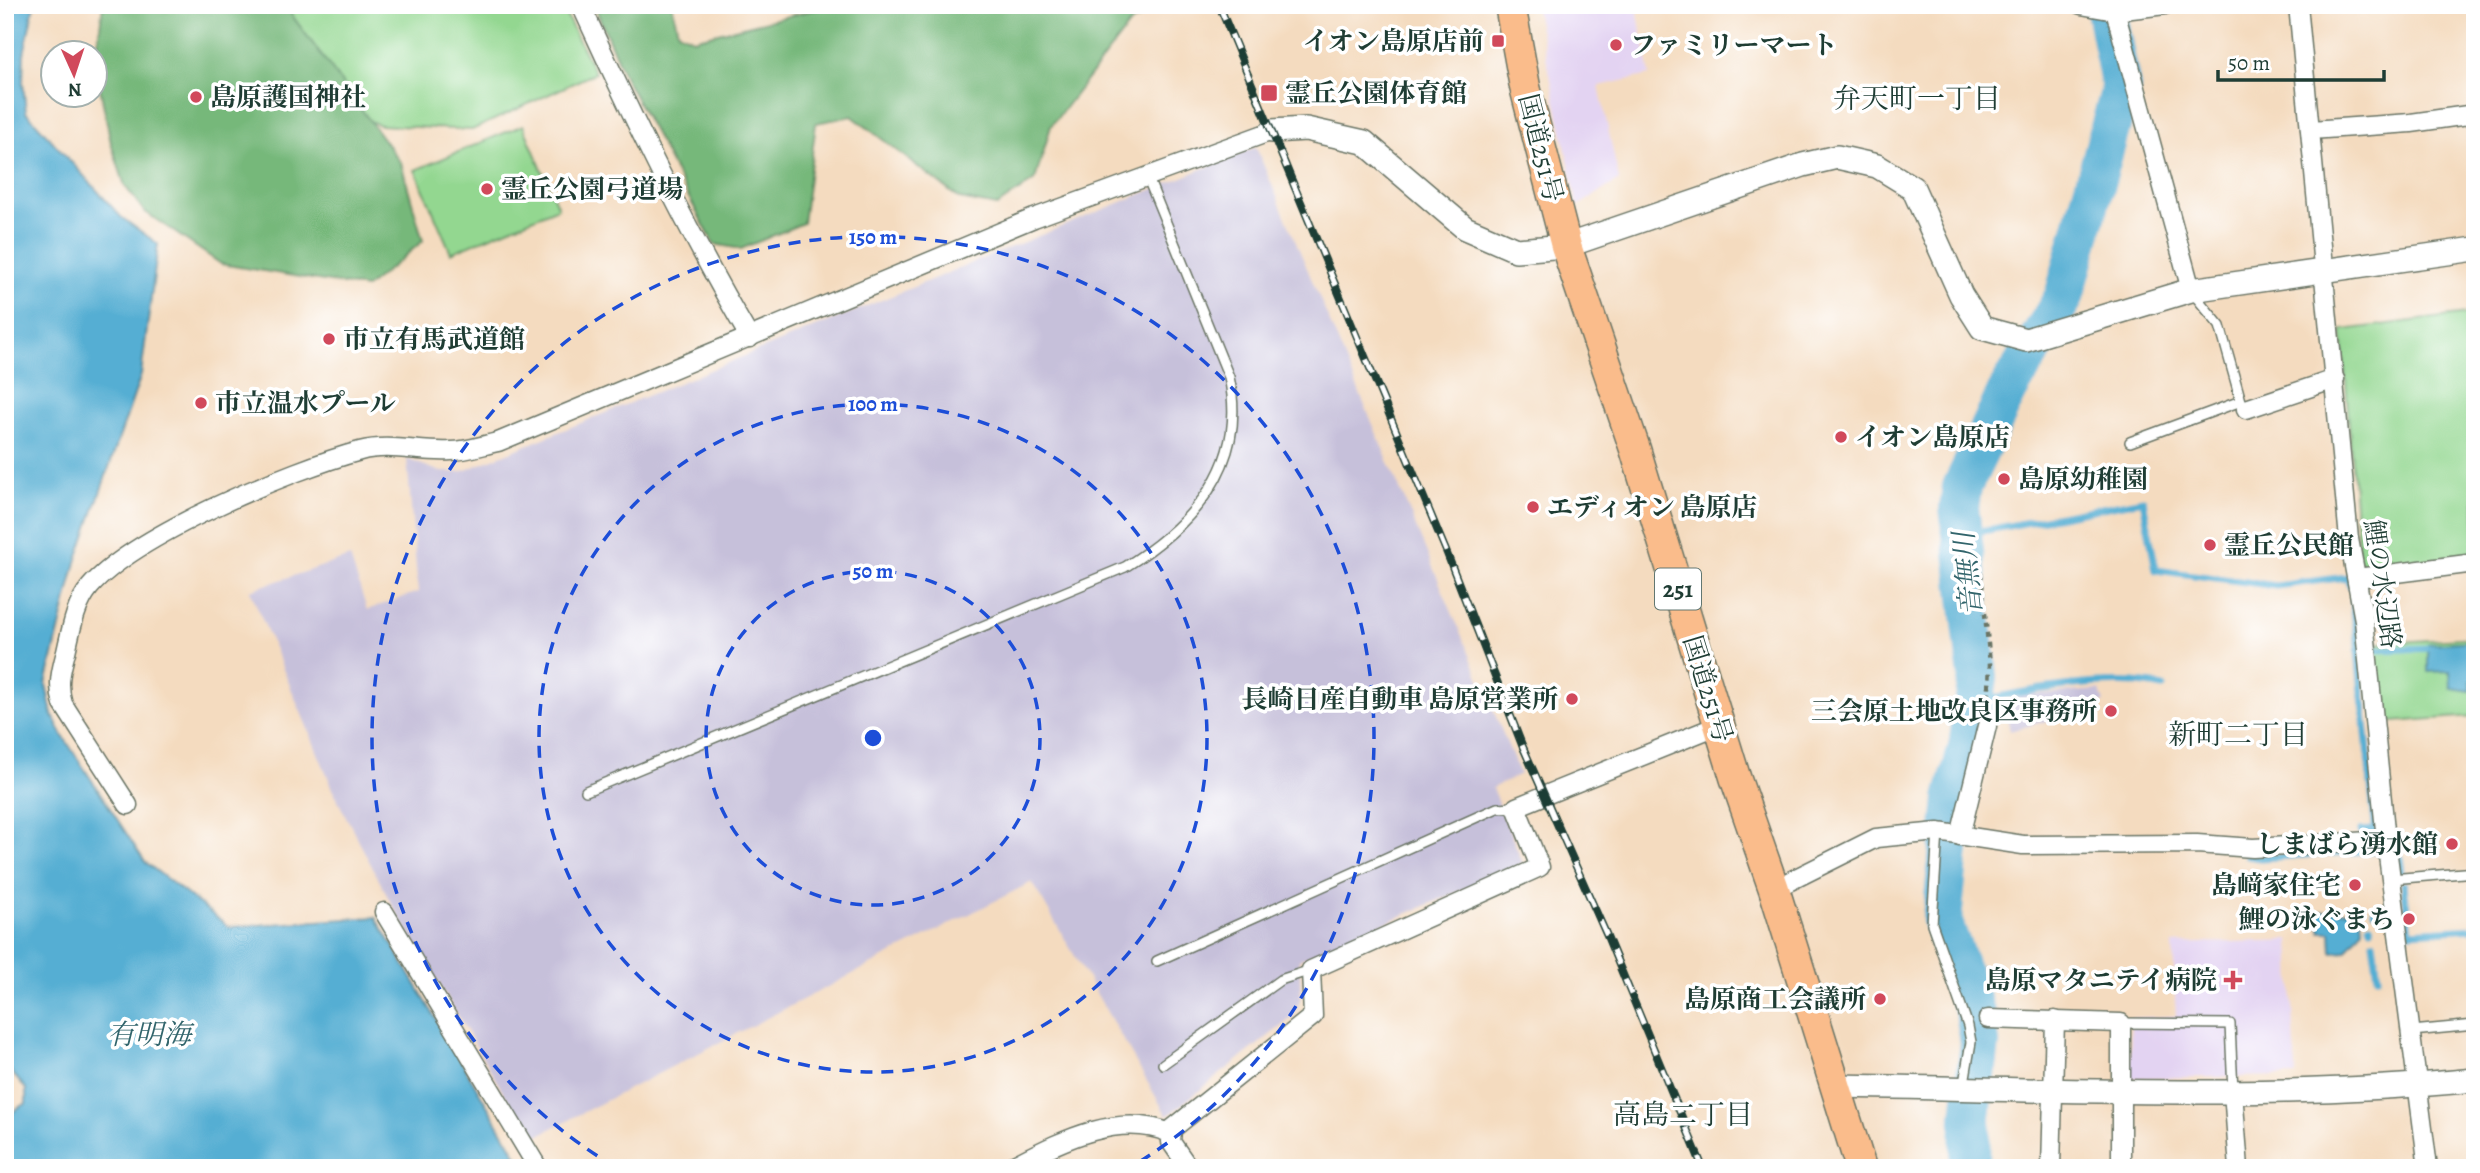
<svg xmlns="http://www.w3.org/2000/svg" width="2480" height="1173" font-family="Alegreya,'Noto Serif JP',serif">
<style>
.built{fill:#e3d3f2}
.industrial{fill:#c6c0da}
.green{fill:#93d790;stroke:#598a62;stroke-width:2}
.forest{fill:#76b87a;stroke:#4a7a57;stroke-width:2}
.water{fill:#55aed3;stroke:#3a7684;stroke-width:2}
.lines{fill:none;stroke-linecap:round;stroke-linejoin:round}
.stream{stroke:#55aed3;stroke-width:7}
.river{stroke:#55aed3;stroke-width:40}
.service-casing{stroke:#6a7465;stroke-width:12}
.minor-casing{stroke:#6a7465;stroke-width:21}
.tertiary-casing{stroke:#6a7465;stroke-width:26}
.trunk-casing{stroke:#6a7465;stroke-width:33}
.path{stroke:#6a7465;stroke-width:4.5;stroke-dasharray:5 5;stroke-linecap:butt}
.service{stroke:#fff;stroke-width:9}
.minor{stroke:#fff;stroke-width:18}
.tertiary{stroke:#fff;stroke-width:23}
.trunk{stroke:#fabc8b;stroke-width:30}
.rail-casing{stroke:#1f3d34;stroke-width:8}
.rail{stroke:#fff;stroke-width:5;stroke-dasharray:16;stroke-linecap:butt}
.ring{fill:none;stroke:#1d4ed8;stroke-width:3.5;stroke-dasharray:12 9}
.poi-dot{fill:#d1495b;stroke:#fff;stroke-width:2.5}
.labels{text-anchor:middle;stroke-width:7;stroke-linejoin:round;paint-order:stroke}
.shield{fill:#fff;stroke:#627771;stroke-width:2}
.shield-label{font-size:24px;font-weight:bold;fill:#1f3d34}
.poi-label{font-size:26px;font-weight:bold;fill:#1f3d34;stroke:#fff;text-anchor:start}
.street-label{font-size:26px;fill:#1f3d34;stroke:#fff}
.neighbourhood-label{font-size:28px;fill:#1f3d34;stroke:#fff}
.water-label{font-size:28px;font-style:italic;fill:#32656c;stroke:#fff}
.centre{fill:#1d4ed8;stroke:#fff;stroke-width:3.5}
.ring-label{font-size:21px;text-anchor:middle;font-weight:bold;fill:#1d4ed8;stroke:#fff;stroke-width:7;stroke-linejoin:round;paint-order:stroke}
</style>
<rect width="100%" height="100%" fill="#fff"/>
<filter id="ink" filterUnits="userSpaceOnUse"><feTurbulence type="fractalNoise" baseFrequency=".0143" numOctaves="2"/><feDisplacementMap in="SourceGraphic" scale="14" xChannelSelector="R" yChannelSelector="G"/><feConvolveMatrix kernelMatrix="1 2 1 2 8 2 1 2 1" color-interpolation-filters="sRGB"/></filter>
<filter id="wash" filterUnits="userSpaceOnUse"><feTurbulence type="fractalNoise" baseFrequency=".00686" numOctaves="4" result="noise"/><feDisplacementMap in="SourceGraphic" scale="28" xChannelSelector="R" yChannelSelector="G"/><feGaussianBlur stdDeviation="1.57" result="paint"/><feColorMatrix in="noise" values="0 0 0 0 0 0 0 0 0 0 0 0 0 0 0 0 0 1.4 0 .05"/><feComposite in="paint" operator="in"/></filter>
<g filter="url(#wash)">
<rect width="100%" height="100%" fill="#f4dbbf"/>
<!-- built -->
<g class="built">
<path d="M1535 5H1636L1650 75 1599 86 1619 180 1578 206Z"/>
<path d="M2290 940 2296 1076 2130 1078 2131 1018 2176 1016 2173 944Z"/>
</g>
<!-- industrial -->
<g class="industrial">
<path d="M1256 147 1520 774 1492 788 1523 864 1299 960 1301 997 1293 1017 1167 1116 1032 882 531 1139 390 901 338 801 250 590 350 557 367 610 418 592 407 459 441 472H461Z"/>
<path d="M2100 690 2104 703 2068 709 2069 715 2010 731 2004 702 2022 695Z"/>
</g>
<!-- green -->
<g class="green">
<path d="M276 5H561L595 73 472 130 380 125 310 97Z"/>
<path d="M523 125 558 208 451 253 415 170Z"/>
<path d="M2475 313V554L2367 570 2359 560 2342 330Z"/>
<path d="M2475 637V716L2378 723 2370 644Z"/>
</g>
<!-- forest -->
<g class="forest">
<path d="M103 5H289L291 14 401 163 423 241 366 288 221 264 144 211 125 186 111 143 95 63Z"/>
<path d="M594 5H672L678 32 693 39 822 8V5H1160L1129 25 1051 126 1035 180 997 206 960 199 852 116 816 123 803 223 741 249 714 244 625 78Z"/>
</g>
<!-- water -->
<g class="water">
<path d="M5 5H34L24 54 23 82 26 112 121 217 158 244 141 375 76 562 46 684 52 714 63 736 145 862 229 927 376 917 524 1168H5C5 1143 0 1112 26 1104V1089L5 1065Z"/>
<path d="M2475 641V680L2471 681V691L2451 688 2450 671 2428 672V644Z"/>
<path d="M2348 910 2362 917 2363 928 2346 951 2332 952 2331 932H2321L2318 921 2312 920 2310 912Z"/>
</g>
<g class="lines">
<!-- stream -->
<g class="stream">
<path d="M1962 535 2143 500 2156 570 2276 586 2347 577 2350 586"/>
<path d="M2352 601 2354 618"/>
<path d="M2355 624 2360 650"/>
<path d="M2371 650 2436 648"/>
<path d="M2358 651 2376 835"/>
<path d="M1975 702C2026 690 2112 675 2163 687"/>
<path d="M2361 831 2376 830"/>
<path d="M2395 850H2399L2402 873"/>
<path d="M2247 856 2260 858 2381 850"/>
<path d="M2404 885 2410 932 2475 928"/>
<path d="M2374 911H2380"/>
<path d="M2370 925 2371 928"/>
<path d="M2373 942 2378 976"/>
</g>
<!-- river -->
<path class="river" d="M1970 1168 1971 1115 1980 1043 1975 1012 1942 920 1954 799 1968 747 1978 677 1959 507 1962 487 2008 390 2064 297 2121 88 2105 5"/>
</g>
</g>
<g filter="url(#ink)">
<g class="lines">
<defs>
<g id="service">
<path d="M2192 292 2220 326 2241 401 2246 409"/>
<path d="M2130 442 2241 401"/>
<path d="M586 791 1125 567C1194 524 1248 464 1229 377L1147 176"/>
<path d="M1938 832 1932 924 1968 1026 1971 1042 1963 1089"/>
<path d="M2391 879 2475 872"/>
<path d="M1157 961 1497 808 1516 807"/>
<path d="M2121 1023 2230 1024 2233 1092"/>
<path d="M2412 1031 2475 1025"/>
<path d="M1163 1064 1280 980 1311 970"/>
</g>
<g id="minor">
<path d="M581 5C633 119 687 231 750 338"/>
<path d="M2081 5 2115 11 2165 5"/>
<path d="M2298 5 2349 539 2364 620 2386 840 2428 1168"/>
<path d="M2115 11 2191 290"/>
<path d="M2311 130 2411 123 2475 114"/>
<path d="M2246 409 2335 379"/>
<path d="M2357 578 2475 563"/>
<path d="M128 805 63 704C57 685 61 670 66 652 71 630 75 605 90 587 135 535 292 469 360 451 390 443 420 453 451 451 466 451 483 445 498 442L1034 218 1272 131"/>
<path d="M1960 836 1987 726"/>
<path d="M1774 889 1876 838 1938 832 2023 845 2197 844 2253 848 2386 840"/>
<path d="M384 912 538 1168"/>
<path d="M1988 1019 2121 1023V1168"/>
<path d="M2233 1092 2239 1168"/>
<path d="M1008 1168C1056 1144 1115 1110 1170 1133"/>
<path d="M1189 1168 1171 1142 1172 1129 1313 1016 1311 970 1540 867 1516 807 1719 725"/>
<path d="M2051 1168 2055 1020"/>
</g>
<g id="tertiary">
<path d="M1272 131 1306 129 1364 142 1465 228 1516 250 1566 246 1803 165 1837 157 1877 166 1913 188 1961 295 1982 328 2026 340 2191 290 2475 249"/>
<path d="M1836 1086C2049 1089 2263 1101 2475 1080"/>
</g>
<path id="trunk" d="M1510 5 1525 87 1566 246 1635 449 1735 777 1774 889 1861 1168"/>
</defs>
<!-- service casing -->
<use href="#service" class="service-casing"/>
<!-- minor casing -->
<use href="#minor" class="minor-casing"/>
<!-- tertiary casing -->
<use href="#tertiary" class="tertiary-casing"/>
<!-- trunk casing -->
<use href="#trunk" class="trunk-casing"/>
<!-- path -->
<path class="path" d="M1981 573 1990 664 1988 707"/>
<!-- service -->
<use href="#service" class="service"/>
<!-- minor -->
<use href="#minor" class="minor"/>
<!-- tertiary -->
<use href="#tertiary" class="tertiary"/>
<!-- trunk -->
<use href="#trunk" class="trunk"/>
<defs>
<path id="rail" d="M1219 5 1446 551 1522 745 1607 936 1703 1168"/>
</defs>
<!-- rail casing -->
<use href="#rail" class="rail-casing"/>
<!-- rail -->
<use href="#rail" class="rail"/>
</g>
</g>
<!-- distance rings -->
<g class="ring">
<circle cx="873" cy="738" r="167"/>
<circle cx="873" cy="738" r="334"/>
<path d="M615 1167A501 501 0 1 1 1131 1167"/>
</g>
<!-- markers -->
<g class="poi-dot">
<rect x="1491" y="34" width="14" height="14" rx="3.5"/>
<circle cx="1616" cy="45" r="7"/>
<rect x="1260" y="84" width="18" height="18" rx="3.5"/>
<circle cx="196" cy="97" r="7"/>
<circle cx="487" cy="189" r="7"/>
<circle cx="329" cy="339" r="7"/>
<circle cx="201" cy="403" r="7"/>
<circle cx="1841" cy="437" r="7"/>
<circle cx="2004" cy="479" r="7"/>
<circle cx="1533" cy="507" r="7"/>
<circle cx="2210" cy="545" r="7"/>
<circle cx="1572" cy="699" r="7"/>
<circle cx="2111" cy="711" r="7"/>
<circle cx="2452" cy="844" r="7"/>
<circle cx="2355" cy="885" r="7"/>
<circle cx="2409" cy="919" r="7"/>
<path d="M2229.5 969.5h7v7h7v7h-7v7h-7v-7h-7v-7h7z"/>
<circle cx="1880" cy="999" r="7"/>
</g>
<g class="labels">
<!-- shield labels -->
<rect class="shield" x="1655" y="568.5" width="46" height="41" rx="5"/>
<g class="shield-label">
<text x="1678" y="597">251</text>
</g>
<!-- poi labels -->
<g class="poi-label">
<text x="1484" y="50" text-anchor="end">イオン島原店前</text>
<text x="1630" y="54">ファミリーマート</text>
<text x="1285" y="102">霊丘公園体育館</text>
<text x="210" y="106">島原護国神社</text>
<text x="501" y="198">霊丘公園弓道場</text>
<text x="343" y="348">市立有馬武道館</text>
<text x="215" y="412">市立温水プール</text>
<text x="1855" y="446">イオン島原店</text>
<text x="2018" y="488">島原幼稚園</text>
<text x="1547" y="516">エディオン 島原店</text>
<text x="2224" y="554">霊丘公民館</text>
<text x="1558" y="708" text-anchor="end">長崎日産自動車 島原営業所</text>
<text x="2097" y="720" text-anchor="end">三会原土地改良区事務所</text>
<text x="2438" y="853" text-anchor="end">しまばら湧水館</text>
<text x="2341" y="894" text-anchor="end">島﨑家住宅</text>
<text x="2395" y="928" text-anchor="end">鯉の泳ぐまち</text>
<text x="2217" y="989" text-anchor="end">島原マタニテイ病院</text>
<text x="1866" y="1008" text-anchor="end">島原商工会議所</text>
</g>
<!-- street labels -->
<g class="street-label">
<text transform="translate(1541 148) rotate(76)" y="9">国道251号</text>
<text transform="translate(2383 584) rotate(82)" y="9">鯉の水辺路</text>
<text transform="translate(1708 689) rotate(73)" y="9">国道251号</text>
</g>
<!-- neighbourhood labels -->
<g class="neighbourhood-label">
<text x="1917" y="108">弁天町一丁目</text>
<text x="2238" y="744">新町二丁目</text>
<text x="1683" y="1124">高島二丁目</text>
</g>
<!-- water labels -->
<g class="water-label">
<text transform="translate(1967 574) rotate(-96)" y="10">音無川</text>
<text x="149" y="1044">有明海</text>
</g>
</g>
<circle cx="873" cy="738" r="10" class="centre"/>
<g class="ring-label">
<text x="873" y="244">150 m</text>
<text x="873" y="411">100 m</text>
<text x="873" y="578">50 m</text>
</g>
<!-- margin -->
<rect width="2480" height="1173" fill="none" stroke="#fff" stroke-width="28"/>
<!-- north arrow -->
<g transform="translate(74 74) rotate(177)"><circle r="33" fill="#ffffff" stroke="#a5b1ae" stroke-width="2"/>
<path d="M0-5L12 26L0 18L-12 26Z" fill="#d1495b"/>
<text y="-10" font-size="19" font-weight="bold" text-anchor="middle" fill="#1f3d34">N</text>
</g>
<!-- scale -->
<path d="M2218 70v10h166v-10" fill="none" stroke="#1f3d34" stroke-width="3.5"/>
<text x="2228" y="70" font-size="21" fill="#1f3d34" stroke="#ffffff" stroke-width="5" paint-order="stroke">50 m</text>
</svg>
